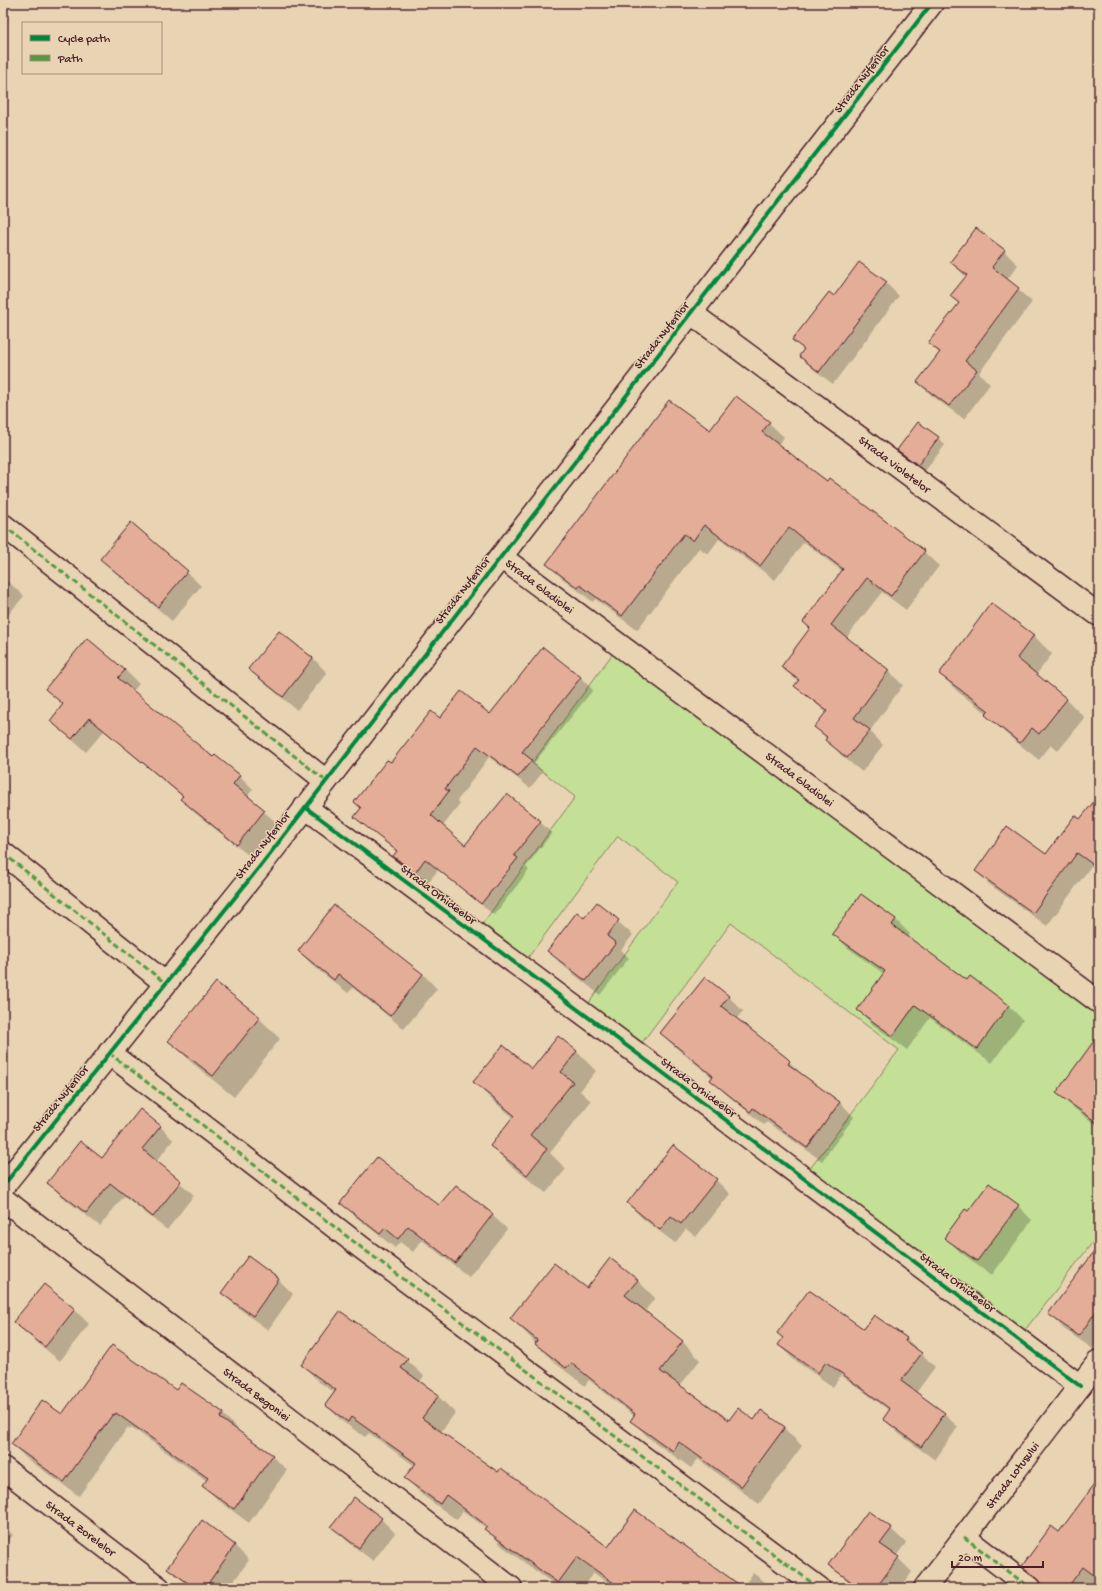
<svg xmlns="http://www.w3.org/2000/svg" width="1102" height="1591" font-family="'Gochi Hand',sans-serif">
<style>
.green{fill:#c4df96;stroke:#877f60}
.shadow{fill:#0003}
.building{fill:#e3ad97;stroke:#4a1f2b}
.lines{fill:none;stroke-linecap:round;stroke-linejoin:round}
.minor-casing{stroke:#4a1f2b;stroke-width:25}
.minor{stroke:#e8d4b2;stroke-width:22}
.quiet{stroke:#559a41;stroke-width:3;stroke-dasharray:6 3;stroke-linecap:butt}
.cycleway-casing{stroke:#e8d4b2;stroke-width:6}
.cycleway{stroke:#00873e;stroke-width:4}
.labels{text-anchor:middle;stroke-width:3;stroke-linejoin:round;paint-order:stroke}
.street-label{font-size:12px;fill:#4a1f2b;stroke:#e8d4b2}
</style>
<rect width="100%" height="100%" fill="#e8d4b2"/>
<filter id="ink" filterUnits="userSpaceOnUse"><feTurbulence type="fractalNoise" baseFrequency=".025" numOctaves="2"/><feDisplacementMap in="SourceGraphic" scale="8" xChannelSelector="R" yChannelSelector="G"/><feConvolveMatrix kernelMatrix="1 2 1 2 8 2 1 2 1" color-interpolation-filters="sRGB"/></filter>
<g filter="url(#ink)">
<!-- green -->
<path class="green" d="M619 645 1099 1002V1234L1018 1339 803 1178 899 1050 731 923 635 1052 582 1012 678 882 618 836 521 967 475 934 575 797 532 763Z"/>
<!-- shadow -->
<g class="shadow">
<path d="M1004 251 1018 265 1007 280 1032 302 979 373 990 384 964 419 932 396 918 382 940 354 929 343 959 304 952 296 966 277 951 262Z"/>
<path d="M886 283 899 296 833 384 813 369 800 356 804 351 794 340 834 297Z"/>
<path d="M769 423 784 437 778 445 924 552 939 566 906 610 882 592 846 638 888 671 903 685 870 731 883 745 862 772 841 755 816 727 827 713 795 686 798 682 782 667 811 629 843 572 804 542 775 580 719 539 708 554 699 548 637 630 595 599 593 602 562 578 547 564 710 432Z"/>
<path d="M938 438 945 445 925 471 899 450Z"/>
<path d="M101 559 187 572 201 586 172 621 116 573Z"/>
<path d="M3 577 24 596 3 621Z"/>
<path d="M279 632 313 658 327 673 297 710 264 683 249 669Z"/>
<path d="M1033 635 1052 654 1036 675 1067 700 1085 718 1058 751 1051 745 1039 760 1005 733 987 715 988 714 958 692 940 674Z"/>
<path d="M87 640 125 670 139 684 133 691 214 759 239 775 253 789 247 797 278 824 252 858 195 813 181 799 183 797 104 731 86 752 51 721 64 706 47 689Z"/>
<path d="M544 648 581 678 593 690 534 763 543 772 530 788 489 757 457 801 460 804 443 826 465 846 540 822 552 833 526 867 529 870 494 915 438 870 427 884 406 868 394 856 397 852 355 817 362 809 355 802 391 764 440 719 490 716Z"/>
<path d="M1099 796V872L1091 866 1047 926 989 884 976 871 1046 855 1080 820Z"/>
<path d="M862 895 896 920 910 934 908 937 967 981 970 977 1009 1006 1023 1020 992 1063 930 1018 907 1050 872 1024 858 1010 884 974 848 948 834 934Z"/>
<path d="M597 903 633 935 621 950 629 958 600 995 562 965 548 950 584 919Z"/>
<path d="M299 951 423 974 437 989 404 1029 353 988 348 993 313 966Z"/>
<path d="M705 978 729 997 743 1011 736 1019 786 1059 804 1076 840 1102 854 1117 822 1161 767 1122 764 1125 726 1094 711 1080 713 1078 675 1047 661 1033Z"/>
<path d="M259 1018 280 1039 234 1097 191 1062 170 1041Z"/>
<path d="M558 1038 577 1052 596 1071 580 1091 591 1101 550 1153 566 1169 546 1193 510 1165 492 1146 514 1118 493 1101 474 1082 533 1070Z"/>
<path d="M1099 1041V1127L1072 1107 1058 1093Z"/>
<path d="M160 1126 173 1140 156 1162 194 1195 167 1230 124 1196 100 1226 61 1196 48 1182 102 1160Z"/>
<path d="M716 1180 730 1194 696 1237 686 1229 675 1243 642 1218 628 1203Z"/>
<path d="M456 1186 492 1215 507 1229 469 1277 422 1240 413 1252 400 1242 395 1248 356 1217 342 1203 440 1207Z"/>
<path d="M1018 1206 1032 1220 992 1275 960 1252 946 1238Z"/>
<path d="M248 1258 279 1280 293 1294 268 1330 237 1307 222 1293Z"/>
<path d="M1099 1270V1341L1093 1349 1064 1329 1050 1314Z"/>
<path d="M637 1280 655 1298 644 1312 683 1342 700 1360 680 1386 730 1422 754 1421 784 1428 802 1446 759 1504 698 1459 691 1468 649 1438 631 1420 634 1416 589 1380 585 1386 554 1362 511 1318 587 1289Z"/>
<path d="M74 1309 89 1324 60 1361 29 1336 15 1322Z"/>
<path d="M875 1316 907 1339 935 1367 916 1393 944 1414 958 1427 935 1460 898 1433 884 1419 890 1411 841 1375 833 1387 793 1359 779 1345 864 1330Z"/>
<path d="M407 1360 424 1376 419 1383 438 1396 455 1413 441 1432 608 1548 742 1588H615L594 1573 583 1588H559L502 1546 486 1528 463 1511 457 1520 422 1495 406 1478 415 1466 369 1433 365 1437 343 1422 326 1405 335 1393 319 1382 303 1365Z"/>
<path d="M176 1392 223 1414 237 1428 236 1430 272 1456 287 1470 249 1523 218 1500 204 1486 207 1481 131 1427 130 1429 128 1427 79 1496 26 1458 12 1444 62 1415Z"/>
<path d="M1099 1480V1588H1047L1023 1566 1059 1533Z"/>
<path d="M381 1519 395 1533 373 1561 347 1541 333 1527Z"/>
<path d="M202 1522 235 1546 249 1560 229 1588H191L169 1568Z"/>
<path d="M3 1525 13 1535 3 1547Z"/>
<path d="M891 1529 906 1543 896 1556 912 1572 901 1588H856L829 1565Z"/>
<path d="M753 1573 773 1588H742Z"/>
<path d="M3 1579 7 1584 4 1588H3Z"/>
</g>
<!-- building -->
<g class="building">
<path d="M976 228 1005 250 992 267 1019 288 965 361 977 370 949 406 917 382 940 352 928 343 959 303 950 296 967 275 950 262Z"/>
<path d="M859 262 887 282 819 372 799 356 804 349 792 340 829 292 834 296Z"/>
<path d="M736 396 770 422 762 432 827 481 829 478 925 551 891 596 867 578 831 625 889 670 854 718 870 730 847 758 825 740 827 737 814 727 827 711 794 686 799 680 781 667 810 628 803 622 843 569 789 528 760 566 704 525 693 541 684 534 622 616 580 585 578 588 546 564 669 400 710 430Z"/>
<path d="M918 422 939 437 918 465 897 450Z"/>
<path d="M131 522 188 571 158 607 100 559Z"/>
<path d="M991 603 1034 635 1017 658 1067 699 1039 734 1032 728 1020 743 985 715 989 711 939 674Z"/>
<path d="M279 631 313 658 283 697 248 669Z"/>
<path d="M87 638 125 670 118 678 213 757 215 755 240 775 233 784 265 810 237 845 180 799 183 796 89 718 72 739 50 721 63 704 45 689Z"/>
<path d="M543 647 581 677 522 752 532 760 518 777 477 746 445 789 449 791 431 815 465 845 507 794 541 821 514 855 518 858 481 904 425 859 415 873 393 856 397 851 354 817 361 808 354 802 387 760 391 762 431 711 440 718 461 691 490 714Z"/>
<path d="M1099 795V869L1077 853 1033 913 975 871 1007 826 1046 854 1075 815 1080 819Z"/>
<path d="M861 894 896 919 892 925 967 980 970 976 1009 1005 977 1049 915 1005 893 1036 857 1010 885 971 832 934Z"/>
<path d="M597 902 619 920 607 936 616 943 586 981 547 951 577 912 584 918Z"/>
<path d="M334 905 423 974 390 1016 338 974 334 980 298 951Z"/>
<path d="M705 977 729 996 721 1006 787 1058 790 1061 788 1064 840 1102 807 1148 753 1108 750 1112 710 1080 713 1076 660 1033Z"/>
<path d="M216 982 260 1017 213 1076 168 1041Z"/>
<path d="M1099 1034V1124L1056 1093Z"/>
<path d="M558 1036 577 1051 561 1072 573 1082 530 1135 547 1149 527 1175 490 1146 514 1115 473 1082 503 1045 532 1069Z"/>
<path d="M140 1109 161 1126 142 1149 181 1181 153 1217 110 1183 86 1213 47 1183 80 1141 102 1158Z"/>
<path d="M673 1145 717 1179 681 1224 671 1216 660 1230 627 1203Z"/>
<path d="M377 1157 439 1205 456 1185 493 1214 455 1263 408 1226 398 1239 385 1228 380 1234 340 1203Z"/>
<path d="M989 1183 1019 1205 977 1261 944 1238 965 1209 968 1211Z"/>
<path d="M1099 1245V1307L1079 1336 1048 1314Z"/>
<path d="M248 1256 279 1279 253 1316 221 1293Z"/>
<path d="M610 1258 638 1280 625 1295 683 1341 660 1371 729 1420 738 1408 754 1420 761 1410 785 1427 741 1487 679 1442 673 1451 630 1421 635 1414 571 1363 566 1368 535 1344 537 1340 510 1318 554 1263 587 1288Z"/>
<path d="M44 1284 75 1309 45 1347 13 1322Z"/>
<path d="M809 1290 864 1329 874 1315 907 1338 905 1341 922 1353 901 1381 945 1413 921 1447 883 1419 890 1409 826 1362 818 1373 778 1345 783 1338 777 1333Z"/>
<path d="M340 1311 408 1359 401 1368 439 1395 422 1418 498 1472 501 1468 608 1547 635 1510 744 1588H621L577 1557 558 1583 484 1529 487 1526 446 1495 440 1504 404 1478 416 1463 351 1417 348 1422 325 1405 336 1390 301 1365Z"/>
<path d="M112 1345 176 1390 181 1383 224 1413 220 1418 273 1455 234 1509 202 1486 208 1478 116 1413 115 1415 113 1414 64 1482 11 1444 42 1400 62 1414Z"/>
<path d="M1099 1478V1579L1083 1567 1067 1588H1047L1022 1566 1051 1526 1059 1532Z"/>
<path d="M354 1497 382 1518 359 1548 331 1527Z"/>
<path d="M868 1511 892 1528 880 1544 899 1557 876 1588H860L828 1565Z"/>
<path d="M202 1520 235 1545 205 1588H195L167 1568Z"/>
</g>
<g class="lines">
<defs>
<g id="minor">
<path d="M691 313 1099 615"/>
<path d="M3 525 326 781"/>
<path d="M501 557 1099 1002"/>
<path d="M305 807 658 1069 1080 1386"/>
<path d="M3 853 165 983"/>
<path d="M109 1053 362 1248 819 1588"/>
<path d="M3 1186 261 865 932 3"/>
<path d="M3 1199 511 1588"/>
<path d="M3 1468 159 1588"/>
<path d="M964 1537 1030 1588"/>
<path d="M925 1588 1099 1361"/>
</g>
</defs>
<!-- minor casing -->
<use href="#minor" class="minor-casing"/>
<!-- minor -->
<use href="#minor" class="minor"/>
<!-- quiet -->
<g class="quiet">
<path d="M3 525 326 781"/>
<path d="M3 853 165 983"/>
<path d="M109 1053 362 1248 819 1588"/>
<path d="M964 1537 1030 1588"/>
</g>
<defs>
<g id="cycleway">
<path d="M305 807 658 1069 1080 1386"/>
<path d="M3 1186 261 865 932 3"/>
</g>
</defs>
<!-- cycleway casing -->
<use href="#cycleway" class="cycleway-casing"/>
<!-- cycleway -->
<use href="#cycleway" class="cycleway"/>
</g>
</g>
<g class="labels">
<!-- street labels -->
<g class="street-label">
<text transform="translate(861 79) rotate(-52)" y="4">Strada Nuferilor</text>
<text transform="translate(661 335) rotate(-52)" y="4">Strada Nuferilor</text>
<text transform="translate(895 464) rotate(37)" y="4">Strada Violetelor</text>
<text transform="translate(540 586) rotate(37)" y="4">Strada Gladiolei</text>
<text transform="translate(462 590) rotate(-52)" y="4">Strada Nuferilor</text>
<text transform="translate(800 779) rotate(37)" y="4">Strada Gladiolei</text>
<text transform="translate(262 845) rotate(-52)" y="4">Strada Nuferilor</text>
<text transform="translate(439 894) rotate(37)" y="4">Strada Orhideelor</text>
<text transform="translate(699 1087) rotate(37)" y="4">Strada Orhideelor</text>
<text transform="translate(60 1098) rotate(-51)" y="4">Strada Nuferilor</text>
<text transform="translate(958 1282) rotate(37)" y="4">Strada Orhideelor</text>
<text transform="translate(257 1394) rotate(37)" y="4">Strada Begoniei</text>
<text transform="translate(1012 1475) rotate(-53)" y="4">Strada Lotusului</text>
<text transform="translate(81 1528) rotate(37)" y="4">Strada Zorelelor</text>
</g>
</g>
<!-- margin -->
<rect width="1102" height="1591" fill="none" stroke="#e8d4b2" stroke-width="16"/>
<rect x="8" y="8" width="1086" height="1575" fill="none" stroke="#4a1f2b" stroke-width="1.5" filter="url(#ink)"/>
<!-- legend -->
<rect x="22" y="22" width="140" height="52" fill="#e8d4b2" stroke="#a98c7c"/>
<rect x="30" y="35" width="20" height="6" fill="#00873e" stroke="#a98c7c"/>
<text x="58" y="42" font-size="12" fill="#4a1f2b">Cycle path</text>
<rect x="30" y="55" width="20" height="6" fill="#559a41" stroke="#a98c7c"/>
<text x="58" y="62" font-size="12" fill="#4a1f2b">Path</text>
<!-- scale -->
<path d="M952 1561v6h91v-6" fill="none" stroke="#4a1f2b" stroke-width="2"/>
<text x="958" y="1561" font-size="12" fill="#4a1f2b" stroke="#e8d4b2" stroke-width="3" paint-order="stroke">20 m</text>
</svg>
